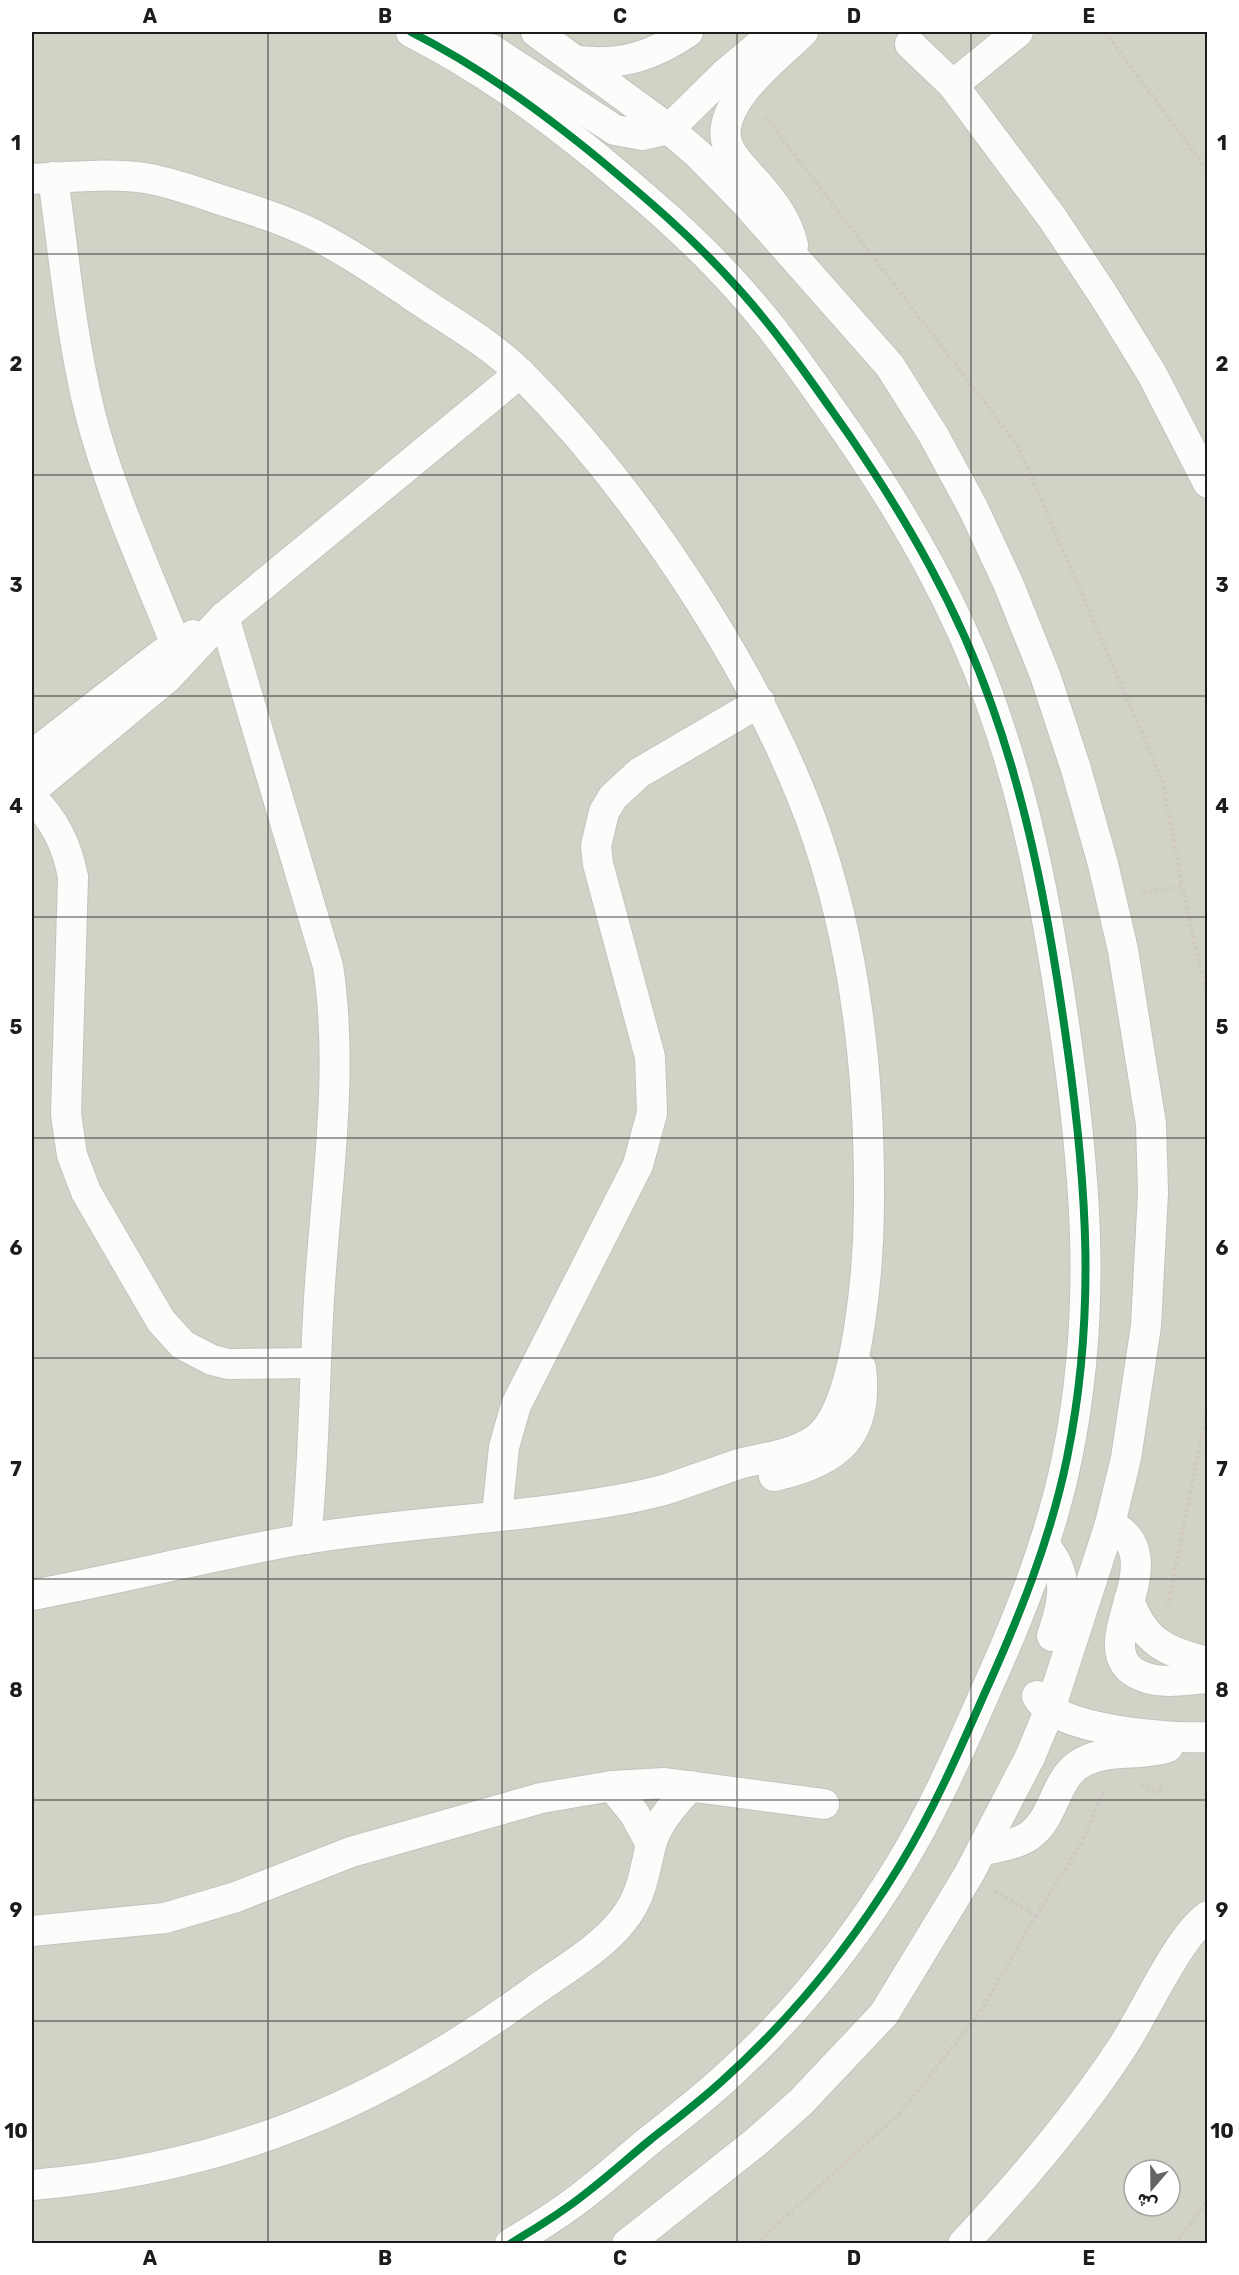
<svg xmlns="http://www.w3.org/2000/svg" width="1239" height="2275" font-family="Rubik,'Noto Naskh Arabic',sans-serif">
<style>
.construction{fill:#d1d3c6;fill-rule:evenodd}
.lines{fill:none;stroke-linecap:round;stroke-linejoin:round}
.minor-casing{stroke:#c3c3c0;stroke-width:32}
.path{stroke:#d1c8c2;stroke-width:4;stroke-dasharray:3 3;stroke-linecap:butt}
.minor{stroke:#fcfcfb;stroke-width:30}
.cycleway-casing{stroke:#fff;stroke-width:11}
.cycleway{stroke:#00873e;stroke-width:8}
.grid{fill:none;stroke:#1c1c1c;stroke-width:1.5;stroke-opacity:0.55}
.neatline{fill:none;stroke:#1c1c1c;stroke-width:2}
.grid-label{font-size:20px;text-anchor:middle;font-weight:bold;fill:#1c1c1c}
</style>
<rect width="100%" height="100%" fill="#eaeae4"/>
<!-- construction -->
<path class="construction" d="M32 32H1207V2243L32 2244ZM1134 2170H1170V2206H1134Z"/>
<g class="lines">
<defs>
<g id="minor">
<path d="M411 32C480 67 539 110 599 159 647 199 694 239 736 286 778 332 813 384 849 435 907 520 958 608 992 706 1031 815 1051 931 1067 1045 1087 1187 1096 1316 1067 1458 1050 1541 1018 1620 983 1697 958 1754 933 1811 900 1865 852 1944 791 2019 722 2081 699 2102 674 2121 650 2140 622 2163 595 2188 566 2208 548 2221 529 2232 510 2244"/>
<path d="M536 32 669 129 699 155 746 203 890 366 934 436 973 508 1008 583 1045 675 1076 769 1103 864 1123 950 1151 1124 1153 1192 1146 1326 1126 1458 1110 1524 1050 1709 1030 1757 969 1874 884 2014 801 2102 756 2142 627 2244"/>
<path d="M910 44 953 85 1053 219 1104 296 1152 374 1208 483"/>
<path d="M440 47 458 43 491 49 615 130 643 135 669 129 726 73 775 32"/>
<path d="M578 61C621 66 653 56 688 32"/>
<path d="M953 85 1018 32"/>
<path d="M53 177C64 256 71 336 90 413 110 492 146 569 176 645"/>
<path d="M32 179C69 177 108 173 145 178 170 182 194 191 218 199 250 209 282 219 313 234 354 255 392 282 431 308 462 328 495 348 522 375 637 490 753 665 810 817 855 939 870 1074 869 1203 869 1257 860 1397 821 1435 801 1454 765 1457 739 1464 715 1472 691 1481 667 1489 639 1497 609 1502 580 1506 489 1520 396 1524 304 1539 213 1555 123 1578 32 1595"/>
<path d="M793 245C787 219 773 202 756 182 746 171 733 159 728 146 712 106 778 56 803 32"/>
<path d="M224 617 328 966C344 1070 327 1179 320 1284 314 1369 315 1454 306 1539"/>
<path d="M32 755 162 654 193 635"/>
<path d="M32 790 167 678 224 617 520 373"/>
<path d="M32 798C55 820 67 845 73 877L66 1114 72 1155 86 1192 161 1321 183 1345 212 1360 228 1364 314 1363"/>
<path d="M774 1476C837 1462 869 1437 861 1368"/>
<path d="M497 1515 504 1447 516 1405 638 1165 652 1113 650 1057 598 864 596 846 604 812 613 797 639 773 760 702"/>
<path d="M1110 1524C1182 1561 1073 1655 1147 1678 1165 1684 1189 1679 1208 1678"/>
<path d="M1044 1545C1070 1574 1064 1601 1052 1636"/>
<path d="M1129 1600C1144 1642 1166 1652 1208 1662"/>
<path d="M1037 1696C1054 1731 1172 1739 1208 1737"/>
<path d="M612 1786 634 1813 651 1844"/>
<path d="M981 1851C996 1847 1016 1845 1029 1836 1054 1819 1054 1782 1078 1765 1104 1747 1139 1757 1168 1747"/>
<path d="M32 1931 165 1918 236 1897 351 1852 541 1798 612 1786 665 1783 824 1804"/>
<path d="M32 2185C224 2169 376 2106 531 1993 560 1972 602 1948 623 1920 642 1897 644 1873 651 1845 657 1823 675 1802 691 1786"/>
<path d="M963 2244C1021 2182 1075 2119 1121 2049 1144 2015 1177 1938 1208 1916"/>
</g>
</defs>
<!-- minor casing -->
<use href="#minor" class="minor-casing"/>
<!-- path -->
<g class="path">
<path d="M1105 32 1208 171"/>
<path d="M765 116 1018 446 1163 782 1182 886"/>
<path d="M1143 893 1182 886 1208 1002"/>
<path d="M1168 1606 1208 1403"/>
<path d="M1141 1786 1153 1791 1161 1790V1783"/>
<path d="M1036 1916 1082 1842 1104 1791"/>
<path d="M756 2244 900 2113 980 2012 1036 1916 995 1891"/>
<path d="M1175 2244 1208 2200"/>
</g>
<!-- minor -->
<use href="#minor" class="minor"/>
<defs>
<path id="cycleway" d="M411 32C480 67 539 110 599 159 647 199 694 239 736 286 778 332 813 384 849 435 907 520 958 608 992 706 1031 815 1051 931 1067 1045 1087 1187 1096 1316 1067 1458 1050 1541 1018 1620 983 1697 958 1754 933 1811 900 1865 852 1944 791 2019 722 2081 699 2102 674 2121 650 2140 622 2163 595 2188 566 2208 548 2221 529 2232 510 2244"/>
</defs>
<!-- cycleway casing -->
<use href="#cycleway" class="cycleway-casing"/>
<!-- cycleway -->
<use href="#cycleway" class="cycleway"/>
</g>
<!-- grid -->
<path class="grid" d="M268 32V2244M502 32V2244M737 32V2244M971 32V2244M32 254H1208M32 475H1208M32 696H1208M32 917H1208M32 1138H1208M32 1358H1208M32 1579H1208M32 1800H1208M32 2021H1208"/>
<!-- border -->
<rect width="1239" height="2275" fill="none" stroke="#ffffff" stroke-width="66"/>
<!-- north arrow -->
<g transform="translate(1152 2188) rotate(200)"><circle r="28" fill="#ffffff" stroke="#a4a4a4" stroke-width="1.5"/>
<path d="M0-4.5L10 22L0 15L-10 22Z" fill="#646462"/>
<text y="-9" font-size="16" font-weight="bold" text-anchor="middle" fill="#1c1c1c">ش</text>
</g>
<rect x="33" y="33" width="1173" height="2209" class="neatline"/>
<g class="grid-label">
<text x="150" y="23">A</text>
<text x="385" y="23">B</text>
<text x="620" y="23">C</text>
<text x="854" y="23">D</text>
<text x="1089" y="23">E</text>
<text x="16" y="150">1</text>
<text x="1222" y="150">1</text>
<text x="16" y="371">2</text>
<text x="1222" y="371">2</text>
<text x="16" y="592">3</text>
<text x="1222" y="592">3</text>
<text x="16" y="813">4</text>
<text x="1222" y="813">4</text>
<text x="16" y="1034">5</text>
<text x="1222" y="1034">5</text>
<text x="16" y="1255">6</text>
<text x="1222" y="1255">6</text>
<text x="16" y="1476">7</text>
<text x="1222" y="1476">7</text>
<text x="16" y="1697">8</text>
<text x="1222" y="1697">8</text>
<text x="16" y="1917">9</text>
<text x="1222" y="1917">9</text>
<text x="16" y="2138">10</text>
<text x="1222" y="2138">10</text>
<text x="150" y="2265">A</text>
<text x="385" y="2265">B</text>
<text x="620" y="2265">C</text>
<text x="854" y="2265">D</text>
<text x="1089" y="2265">E</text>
</g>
</svg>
